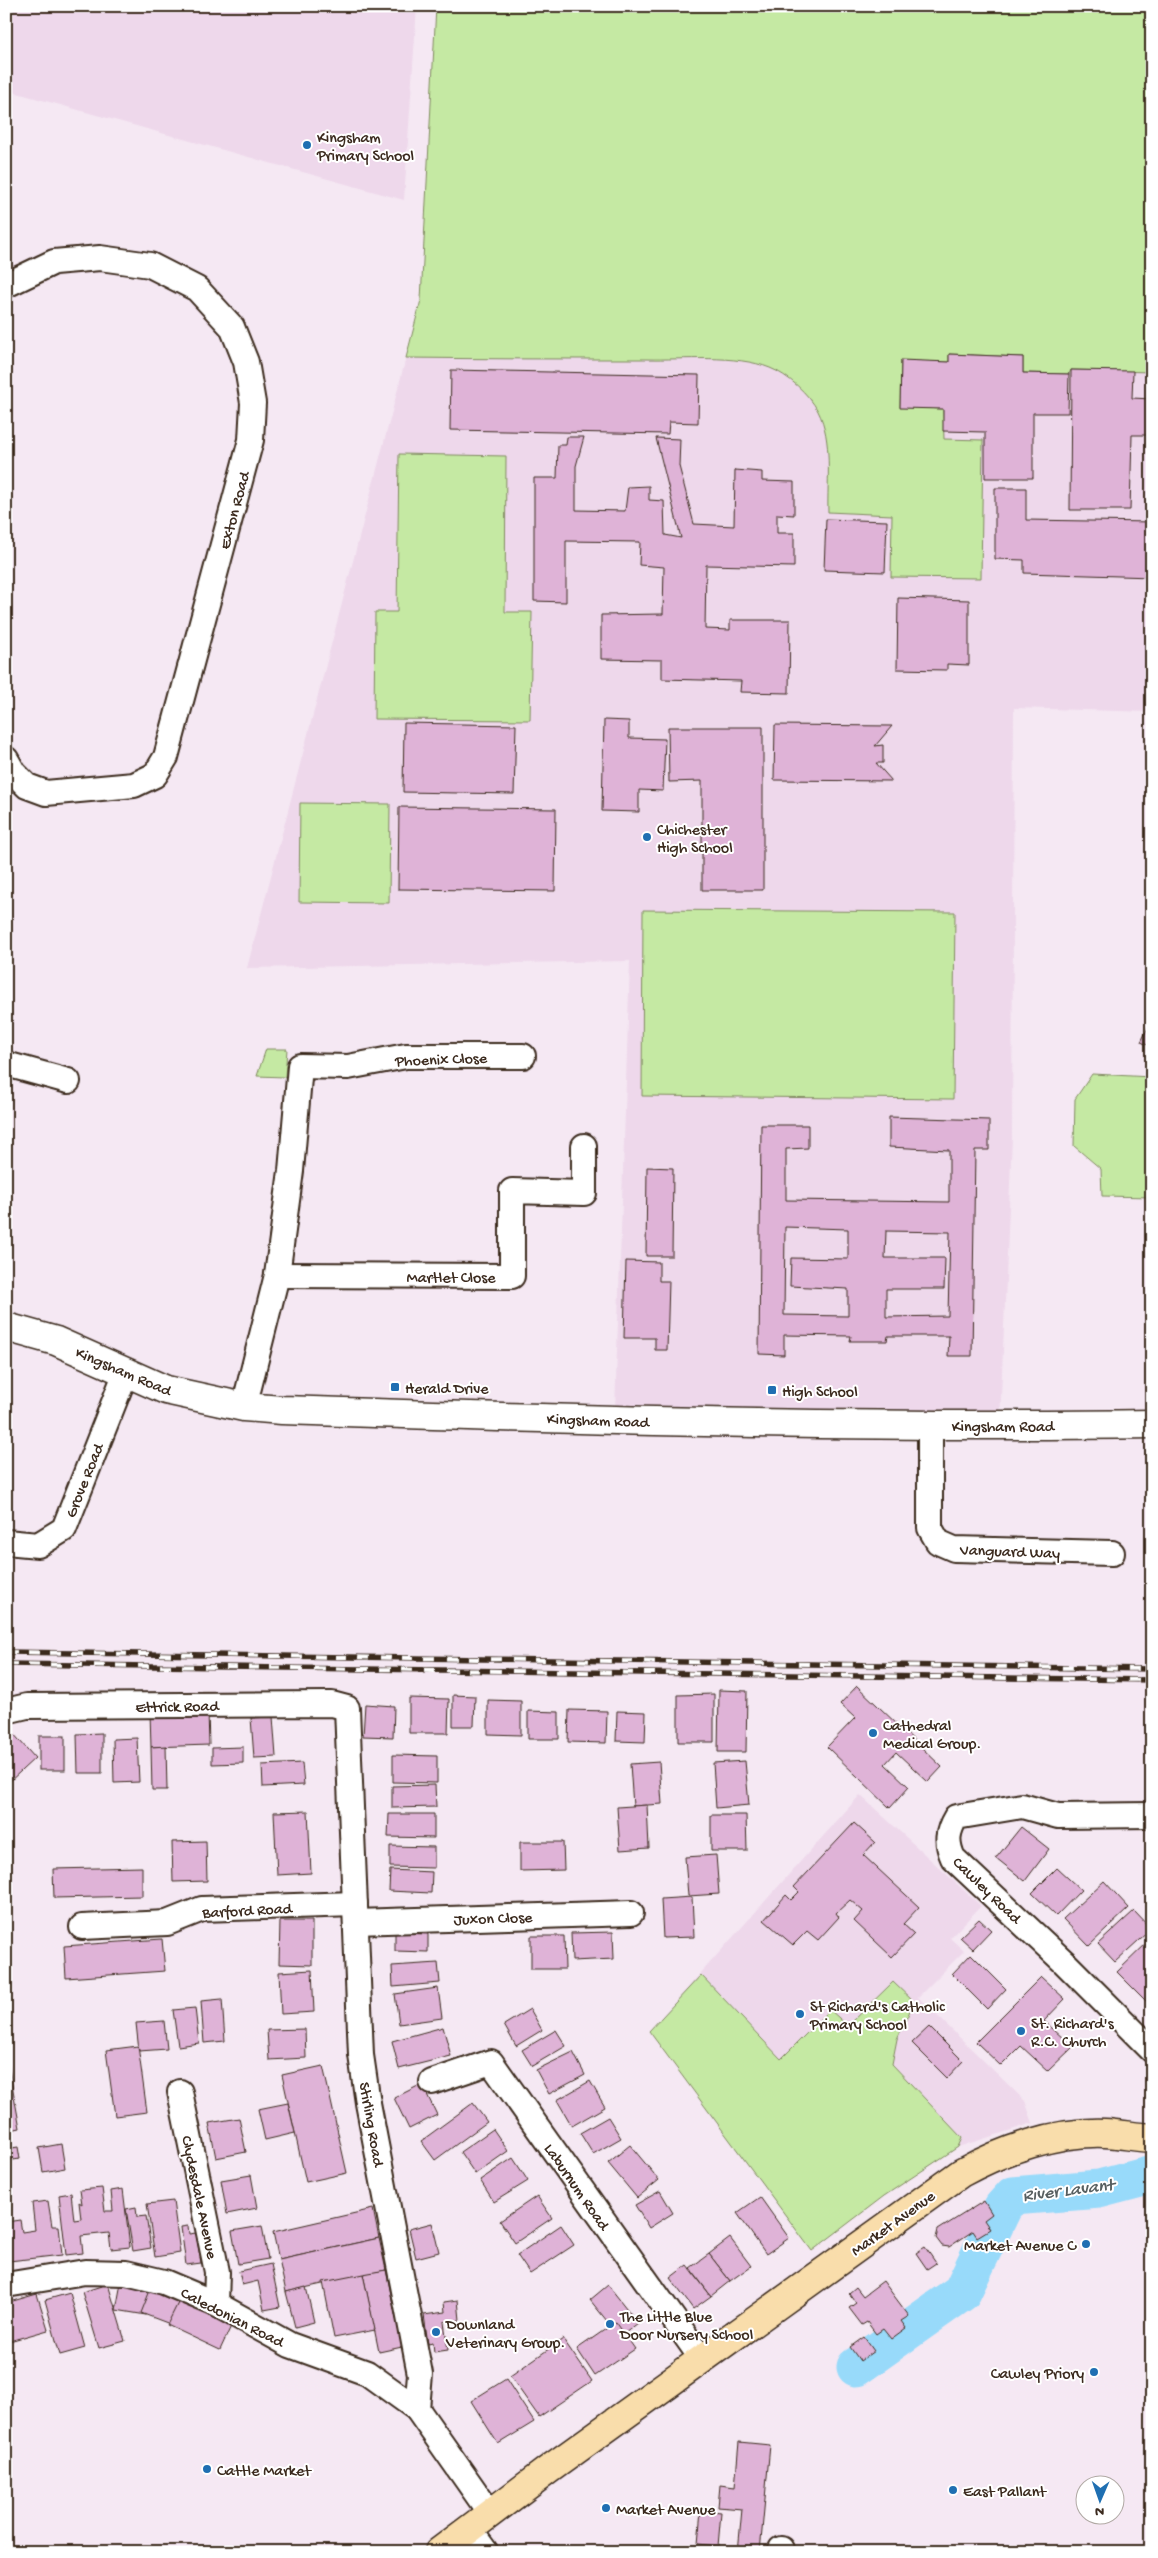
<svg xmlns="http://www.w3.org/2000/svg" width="1158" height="2558" font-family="'Gochi Hand',sans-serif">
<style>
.built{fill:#eed8eb}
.green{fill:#c5e9a3;stroke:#808a60}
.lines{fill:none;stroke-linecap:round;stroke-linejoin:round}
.river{stroke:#98dafa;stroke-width:39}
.building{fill:#dfb3d7;stroke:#3b2a1e;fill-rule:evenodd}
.minor-casing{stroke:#3b2a1e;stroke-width:28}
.tertiary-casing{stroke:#3b2a1e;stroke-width:31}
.primary-casing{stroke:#3b2a1e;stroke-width:31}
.minor{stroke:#fff;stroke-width:24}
.tertiary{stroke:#fff;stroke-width:28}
.primary{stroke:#f9ddab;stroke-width:28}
.rail-casing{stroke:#3b2a1e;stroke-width:5.5}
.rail{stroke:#fff;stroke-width:4;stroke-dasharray:11;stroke-linecap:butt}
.poi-dot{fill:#1f6fb2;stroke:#fff;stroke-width:2}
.labels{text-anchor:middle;stroke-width:4;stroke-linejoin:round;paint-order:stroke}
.poi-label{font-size:16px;fill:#3b2a1e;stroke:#fff;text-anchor:start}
.street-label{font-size:16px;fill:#3b2a1e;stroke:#fff}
.water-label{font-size:18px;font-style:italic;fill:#575f60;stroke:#fff}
</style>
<rect width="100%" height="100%" fill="#f5e8f3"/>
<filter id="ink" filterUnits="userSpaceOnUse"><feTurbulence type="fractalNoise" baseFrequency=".02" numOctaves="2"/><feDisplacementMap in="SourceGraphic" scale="10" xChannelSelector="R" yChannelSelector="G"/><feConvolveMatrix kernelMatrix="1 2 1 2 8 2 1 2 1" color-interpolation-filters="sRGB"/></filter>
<g filter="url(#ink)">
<!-- built -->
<g class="built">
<path d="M6 6H417L404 200 6 90Z"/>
<path d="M436 6H1152V712L1014 708 1012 1137 1000 1421 615 1411 630 961 247 968 421 300Z"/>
<path d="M860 1795 981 1906 950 1938 964 1951 918 1997 1025 2101 1033 2123 958 2147 884 2196 812 2251 649 2031Z"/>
</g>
<!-- green -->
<g class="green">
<path d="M436 6H1152V372L1071 370 1069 374 1023 373V357L949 354V362L901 361 900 407 943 409 944 439 983 440 981 578 891 577 892 515 828 512C827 481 833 440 818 411 809 394 788 375 770 368 736 354 683 360 646 359 566 359 486 359 406 358L421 300Z"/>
<path d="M399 454 506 456 505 612H532L530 720 374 719 375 612H397Z"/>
<path d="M300 803 390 804 389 903 299 902Z"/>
<path d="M643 910 955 912 953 1099 642 1096Z"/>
<path d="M266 1049H287L285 1077 257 1076Z"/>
<path d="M1092 1074 1152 1077V1197L1102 1196 1101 1169 1074 1146 1075 1099Z"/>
<path d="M701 1975 781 2059 830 2010 848 2026 893 1982 914 2002 897 2039 892 2064 962 2138 958 2147 884 2196 812 2251 649 2031Z"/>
</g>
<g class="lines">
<!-- river -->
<path class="river" d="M856 2367 962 2292 1003 2207 1013 2196 1099 2189 1152 2175"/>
</g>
<!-- building -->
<g class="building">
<path d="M949 354 1023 357V373L1069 374 1068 413H1033V478H985V432L943 431V409L900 408 901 360 949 362Z"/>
<path d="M451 370 699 375 698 423 669 422 668 434 450 430Z"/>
<path d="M1071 370 1133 371 1132 398 1152 399V435H1132L1130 510H1070Z"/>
<path d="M567 437H584L576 466V510L625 511 628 487 649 486V500L664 501 665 535 681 538 656 438 680 439 679 466 694 524 734 526 735 470 762 472V481L794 482V515L777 514V533H794V567L706 565 705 629 730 630V620H790L789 693 740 692 741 681 662 679V660L601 659V615L663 614 664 567 639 565 640 542 566 541V602L534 601V478H557L558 445H566Z"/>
<path d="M995 488H1026V520L1152 522V577L1024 573V560L995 559Z"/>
<path d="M826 519 887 521 885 572 824 570Z"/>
<path d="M898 598 969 600V665L947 664V670L897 669Z"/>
<path d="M604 720 629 721V738L665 739 663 791 639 790V812L602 811Z"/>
<path d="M404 723 516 725 514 794 403 792Z"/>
<path d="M775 725 892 726 875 746 883 745V763H876L892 781 774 780Z"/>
<path d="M668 727H763V890H702V781L669 782Z"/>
<path d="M399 807 556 809 555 891 398 889Z"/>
<path d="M1152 1019V1047L1141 1042Z"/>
<path d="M889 1117 989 1120V1150H975L972 1356H948L949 1336H888L887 1341H850L851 1336 784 1335V1355L759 1354 761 1125H808V1148L786 1149V1200L949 1202V1150L889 1147ZM785 1227 848 1229V1259L791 1258 790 1286 848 1289V1316L784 1315ZM886 1231 950 1232 948 1316 886 1317V1289H944L945 1258H885Z"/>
<path d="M647 1167 673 1168 672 1256H646Z"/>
<path d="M626 1261 659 1262V1281H669L667 1350H655V1338H624Z"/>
<path d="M857 1686 942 1767 928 1782 896 1752 885 1764 909 1787 890 1808 827 1747 855 1718 840 1704Z"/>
<path d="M719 1690 747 1691 746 1752H718Z"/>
<path d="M714 1694V1742H678V1695Z"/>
<path d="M453 1695 475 1696 474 1726H453Z"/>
<path d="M409 1698 449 1699 448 1733H409Z"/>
<path d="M488 1700 521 1701V1735L488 1734Z"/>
<path d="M365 1704 394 1706 393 1737 363 1736Z"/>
<path d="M569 1710 607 1711 606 1743 568 1742Z"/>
<path d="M208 1711 209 1745 151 1747 150 1712Z"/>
<path d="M528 1711 559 1712V1739H528Z"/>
<path d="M617 1711 646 1712 645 1742 616 1741Z"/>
<path d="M273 1717 276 1757 254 1758 251 1718Z"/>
<path d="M12 1732 35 1758 8 1783 6 1736Z"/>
<path d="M102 1733V1773H78L77 1734Z"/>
<rect x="39" y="1736" width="26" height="34"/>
<path d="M137 1738 139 1782 114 1783 113 1739Z"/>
<path d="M166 1746 167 1790H152L151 1747Z"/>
<path d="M243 1747V1763L212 1764V1748Z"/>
<path d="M393 1755 437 1756V1783L393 1782Z"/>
<path d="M745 1761 749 1805 716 1808 713 1763Z"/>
<path d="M659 1762 662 1804 633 1806 630 1764Z"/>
<path d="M302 1763 304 1785 263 1787 262 1765Z"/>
<path d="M435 1785 436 1807 392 1808V1786Z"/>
<path d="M647 1805 649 1848 620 1850 617 1807Z"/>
<path d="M308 1811 311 1873 277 1875 274 1812Z"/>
<path d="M389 1814H434V1838L388 1837Z"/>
<path d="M711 1815H746L747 1851H711Z"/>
<path d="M854 1823 875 1842 863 1855 919 1907 903 1924 914 1934 892 1957 854 1921 863 1911 850 1900 836 1913 839 1917 818 1940 807 1931 793 1945 764 1920 786 1895 791 1900 799 1892 794 1887Z"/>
<path d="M1021 1827 1049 1849 1025 1881 996 1858Z"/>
<path d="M206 1841 207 1881 173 1882 172 1842Z"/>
<path d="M520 1842H563L564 1870 520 1871Z"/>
<path d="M390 1846 434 1847V1868L390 1867Z"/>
<path d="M716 1855 719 1894 688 1896 685 1857Z"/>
<path d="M142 1867V1896L54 1898 53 1869Z"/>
<path d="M1057 1868 1081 1890 1056 1916 1032 1893Z"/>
<path d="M390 1870 432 1872 431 1893 389 1891Z"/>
<path d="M1104 1881 1129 1908 1089 1946 1063 1919Z"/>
<path d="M692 1897 694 1937 663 1938 661 1899Z"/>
<path d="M6 1906 10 1933H6Z"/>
<path d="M1134 1911 1151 1929 1115 1962 1098 1944Z"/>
<path d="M979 1919 991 1930 973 1949 960 1937Z"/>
<path d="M280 1921H312V1965L279 1964Z"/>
<path d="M613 1932 614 1959 572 1961 571 1933Z"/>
<path d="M395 1933 428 1934V1952L395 1951Z"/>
<path d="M531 1936H564L565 1969H531Z"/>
<path d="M1152 1938V1995L1146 2001 1117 1972Z"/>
<path d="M162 1939 165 1971 66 1978 64 1946Z"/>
<path d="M971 1954 1006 1989 987 2009 952 1974Z"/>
<path d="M438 1963 440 1983 393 1987 392 1966Z"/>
<path d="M312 1970 314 2012 281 2014 279 1972Z"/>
<path d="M1041 1977 1065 1999 1044 2021 1073 2047 1048 2071 1021 2046 1001 2066 976 2042Z"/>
<path d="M438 1988 442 2018 399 2024 395 1994Z"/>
<path d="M1152 1996V2008L1146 2001Z"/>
<path d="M222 1999 225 2041 204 2043 201 2001Z"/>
<path d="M195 2008 199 2043 178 2046 173 2010Z"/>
<path d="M530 2009 542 2030 516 2046 504 2025Z"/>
<path d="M164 2021 167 2049 139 2051 136 2023Z"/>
<path d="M443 2027 451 2056 399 2069 392 2041Z"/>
<path d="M929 2027 963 2061 947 2078 912 2043Z"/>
<path d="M305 2029 306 2058 269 2060 267 2030Z"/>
<path d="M556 2030 566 2046 532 2066 522 2050Z"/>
<path d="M138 2046 147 2112 115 2116 106 2050Z"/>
<path d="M573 2052 585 2075 549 2094 536 2070Z"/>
<path d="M6 2063H8L20 2128 6 2131Z"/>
<path d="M323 2066 347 2173 306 2182 282 2075Z"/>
<path d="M590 2081 605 2107 572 2126 557 2100Z"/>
<path d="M422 2084 437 2115 409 2129 394 2098Z"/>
<path d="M288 2103 295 2133 265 2140 258 2109Z"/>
<path d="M473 2103 487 2122 435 2160 421 2141Z"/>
<path d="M608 2117 621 2138 593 2154 580 2133Z"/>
<path d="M239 2118 246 2152 216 2158 209 2123Z"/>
<path d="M493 2129 508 2151 475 2174 460 2152Z"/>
<path d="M61 2144 65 2168 43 2172 39 2148Z"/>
<path d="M630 2145 659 2180 637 2198 608 2163Z"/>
<path d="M18 2147 20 2159 6 2161V2149Z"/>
<path d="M513 2158 528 2181 494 2202 480 2180Z"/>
<path d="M251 2175 257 2208 227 2214 221 2180Z"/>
<path d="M102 2188 105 2211H113L111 2191 123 2189 130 2247 111 2249 109 2233 81 2236 83 2253 66 2255 59 2195 71 2193 74 2220 81 2219 79 2202 82 2204 80 2190Z"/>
<path d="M660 2191 673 2213 649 2228 635 2205Z"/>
<path d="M537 2196 552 2218 515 2243 500 2221Z"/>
<path d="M760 2197 789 2238 766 2254 737 2213Z"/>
<path d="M48 2201 52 2226H59L62 2255 9 2261 6 2259V2222L20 2220 22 2232 35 2230 32 2203Z"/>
<path d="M173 2201 180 2253 155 2257 147 2204Z"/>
<path d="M984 2201 992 2214 984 2220 990 2229 977 2237 973 2231 949 2247 942 2246 936 2238 938 2230Z"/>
<path d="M136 2207 137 2217 146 2216 151 2248 133 2251 126 2209Z"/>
<path d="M373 2209 379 2238 279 2260 273 2232Z"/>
<path d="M432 2223 439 2252 416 2258 409 2229Z"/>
<path d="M561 2225 574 2245 530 2274 517 2255Z"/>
<path d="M188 2226 189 2234 196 2233 201 2263 186 2265 181 2227Z"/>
<path d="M262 2226 268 2259 238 2264 232 2231Z"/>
<path d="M379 2238 386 2270 286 2292 279 2260Z"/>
<path d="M730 2238 751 2266 730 2281 709 2254Z"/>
<path d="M925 2247 936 2263 927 2269 916 2253Z"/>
<path d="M709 2254 730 2281 711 2296 690 2268Z"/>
<path d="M271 2264 280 2307 264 2310 258 2281 242 2285 239 2271Z"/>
<path d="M687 2265 711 2296 693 2309 670 2278Z"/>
<path d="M386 2270 402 2347 379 2352 363 2274Z"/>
<path d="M363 2274 375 2330 334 2338 323 2282Z"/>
<path d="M883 2281 909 2316 901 2321 906 2328 891 2339 883 2329 876 2334 867 2322 862 2325 849 2308 856 2303 849 2293 856 2287 863 2296Z"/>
<path d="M121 2283 151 2288 146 2315 116 2310Z"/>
<path d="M108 2284 125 2341 99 2348 82 2292Z"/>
<path d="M608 2285 638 2323 620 2337 590 2300Z"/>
<path d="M306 2287 314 2322 295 2327 286 2292Z"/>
<path d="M151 2288 180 2299 170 2324 141 2313Z"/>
<path d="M70 2293 85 2348 60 2355 45 2300Z"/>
<path d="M37 2294 48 2330 6 2342V2303Z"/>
<path d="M180 2299 232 2324 220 2350 167 2325Z"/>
<path d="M458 2300 460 2320 444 2322 448 2350 434 2352 433 2343 428 2344 424 2315 445 2312 444 2302Z"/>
<path d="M616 2322 635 2349 595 2376 577 2349Z"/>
<path d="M864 2337 874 2351 860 2361 850 2347Z"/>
<path d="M563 2339 592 2381 539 2417 510 2376Z"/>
<path d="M506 2379 534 2422 498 2444 471 2401Z"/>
<path d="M739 2442 770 2445 760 2552H738L742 2509 718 2507 720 2485 735 2487Z"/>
<path d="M701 2510 721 2512 718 2546 698 2544Z"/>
</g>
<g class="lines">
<defs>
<g id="minor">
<path d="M6 285 54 262 100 258 150 265 197 289 232 327 246 362 253 403 251 440 166 757 155 775 134 785 46 793 27 786 14 773 6 759"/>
<path d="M6 1064 68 1081"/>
<path d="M277 1275 512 1276V1191L584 1193V1146"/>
<path d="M244 1407 277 1275 291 1171 300 1066 348 1067 406 1056H523"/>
<path d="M930 1425V1528L938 1542 954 1549 1112 1553"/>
<path d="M6 1542 38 1545 64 1529 126 1372"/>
<path d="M6 1711 27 1706 332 1704 347 1708 361 2055 368 2103 420 2374 417 2409"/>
<path d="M1152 1815 1058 1816 1022 1806 956 1817C947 1832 946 1842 953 1858L1063 1961 1152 2050"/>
<path d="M356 1922 631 1913"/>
<path d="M82 1927 167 1923 202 1909 355 1904"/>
<path d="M432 2082 491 2062 702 2359"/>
<path d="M180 2092 217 2272 216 2304"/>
<path d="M6 2285 85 2272 126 2273 164 2282 216 2304 290 2345 367 2373 417 2409 490 2513"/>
<path d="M469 2529 486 2552"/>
<path d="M780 2552 781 2549"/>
</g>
<path id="tertiary" d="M6 1327 56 1341 166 1390 244 1407 282 1410C572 1420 862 1428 1152 1424"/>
<path id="primary" d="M439 2552 548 2470 961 2173C1003 2150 1056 2131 1105 2133 1121 2134 1136 2137 1152 2138"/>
</defs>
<!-- minor casing -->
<use href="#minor" class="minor-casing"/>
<!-- tertiary casing -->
<use href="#tertiary" class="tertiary-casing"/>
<!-- primary casing -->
<use href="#primary" class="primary-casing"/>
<!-- minor -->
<use href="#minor" class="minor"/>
<!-- tertiary -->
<use href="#tertiary" class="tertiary"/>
<!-- primary -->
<use href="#primary" class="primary"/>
<defs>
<g id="rail">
<path d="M6 1652 1152 1669"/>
<path d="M6 1664 1152 1680"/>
</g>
</defs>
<!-- rail casing -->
<use href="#rail" class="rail-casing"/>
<!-- rail -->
<use href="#rail" class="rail"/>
</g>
</g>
<!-- markers -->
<g class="poi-dot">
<circle cx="307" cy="145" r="5"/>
<circle cx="647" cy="837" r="5"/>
<rect x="390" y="1382" width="10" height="10" rx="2.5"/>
<rect x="767" y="1385" width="10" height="10" rx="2.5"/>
<circle cx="873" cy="1733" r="5"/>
<circle cx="800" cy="2014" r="5"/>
<circle cx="1021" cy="2031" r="5"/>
<circle cx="1086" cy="2244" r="5"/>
<circle cx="610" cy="2324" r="5"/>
<circle cx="436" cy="2332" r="5"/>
<circle cx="1094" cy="2372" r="5"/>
<circle cx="207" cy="2469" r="5"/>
<circle cx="953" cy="2490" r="5"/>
<circle cx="606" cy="2508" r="5"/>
</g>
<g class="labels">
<!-- poi labels -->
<g class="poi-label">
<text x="317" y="142">Kingsham<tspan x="317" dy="18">Primary School</tspan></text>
<text x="657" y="834">Chichester<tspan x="657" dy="18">High School</tspan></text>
<text x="405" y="1393">Herald Drive</text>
<text x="782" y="1396">High School</text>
<text x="883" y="1730">Cathedral<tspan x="883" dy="18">Medical Group.</tspan></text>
<text x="810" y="2011">St Richard's Catholic<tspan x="810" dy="18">Primary School</tspan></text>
<text x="1031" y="2028">St. Richard's<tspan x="1031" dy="18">R.C. Church</tspan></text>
<text x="1076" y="2250" text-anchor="end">Market Avenue C</text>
<text x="620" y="2321">The Little Blue<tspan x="620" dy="18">Door Nursery School</tspan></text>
<text x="446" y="2329">Downland<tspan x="446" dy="18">Veterinary Group.</tspan></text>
<text x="1084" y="2378" text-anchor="end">Cawley Priory</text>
<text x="217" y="2475">Cattle Market</text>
<text x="963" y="2496">East Pallant</text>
<text x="616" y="2514">Market Avenue</text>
</g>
<!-- street labels -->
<g class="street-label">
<text transform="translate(233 510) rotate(-75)" y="6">Exton Road</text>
<text transform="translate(441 1058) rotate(-2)" y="6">Phoenix Close</text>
<text x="451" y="1282">Martlet Close</text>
<text transform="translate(124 1370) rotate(23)" y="6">Kingsham Road</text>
<text transform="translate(598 1419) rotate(2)" y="6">Kingsham Road</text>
<text x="1003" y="1431">Kingsham Road</text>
<text transform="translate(83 1480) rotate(-68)" y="6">Grove Road</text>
<text transform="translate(1010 1550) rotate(2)" y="6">Vanguard Way</text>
<text transform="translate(177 1705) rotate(-1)" y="6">Ettrick Road</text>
<text transform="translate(988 1889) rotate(44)" y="6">Cawley Road</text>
<text transform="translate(247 1909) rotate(-3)" y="6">Barford Road</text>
<text transform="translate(493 1917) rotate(-2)" y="6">Juxon Close</text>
<text transform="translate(373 2124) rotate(80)" y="6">Stirling Road</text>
<text transform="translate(578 2186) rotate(55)" y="6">Laburnum Road</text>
<text transform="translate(201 2197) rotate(78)" y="6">Clydesdale Avenue</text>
<text transform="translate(892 2222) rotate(-36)" y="6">Market Avenue</text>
<text transform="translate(233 2316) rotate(27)" y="6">Caledonian Road</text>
</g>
<!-- water labels -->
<g class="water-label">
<text transform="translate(1068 2189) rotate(-7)" y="6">River Lavant</text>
</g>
</g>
<!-- margin -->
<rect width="1158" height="2558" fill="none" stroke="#fff" stroke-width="25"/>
<rect x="12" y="12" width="1133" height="2533" fill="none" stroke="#3b2a1e" stroke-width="2" filter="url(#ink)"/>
<!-- north arrow -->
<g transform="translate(1100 2500) rotate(182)"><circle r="24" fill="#ffffff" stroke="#b1aaa5"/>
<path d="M0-4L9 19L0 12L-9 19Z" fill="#1f6fb2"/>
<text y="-8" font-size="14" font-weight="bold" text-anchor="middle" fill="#3b2a1e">N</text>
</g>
</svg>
